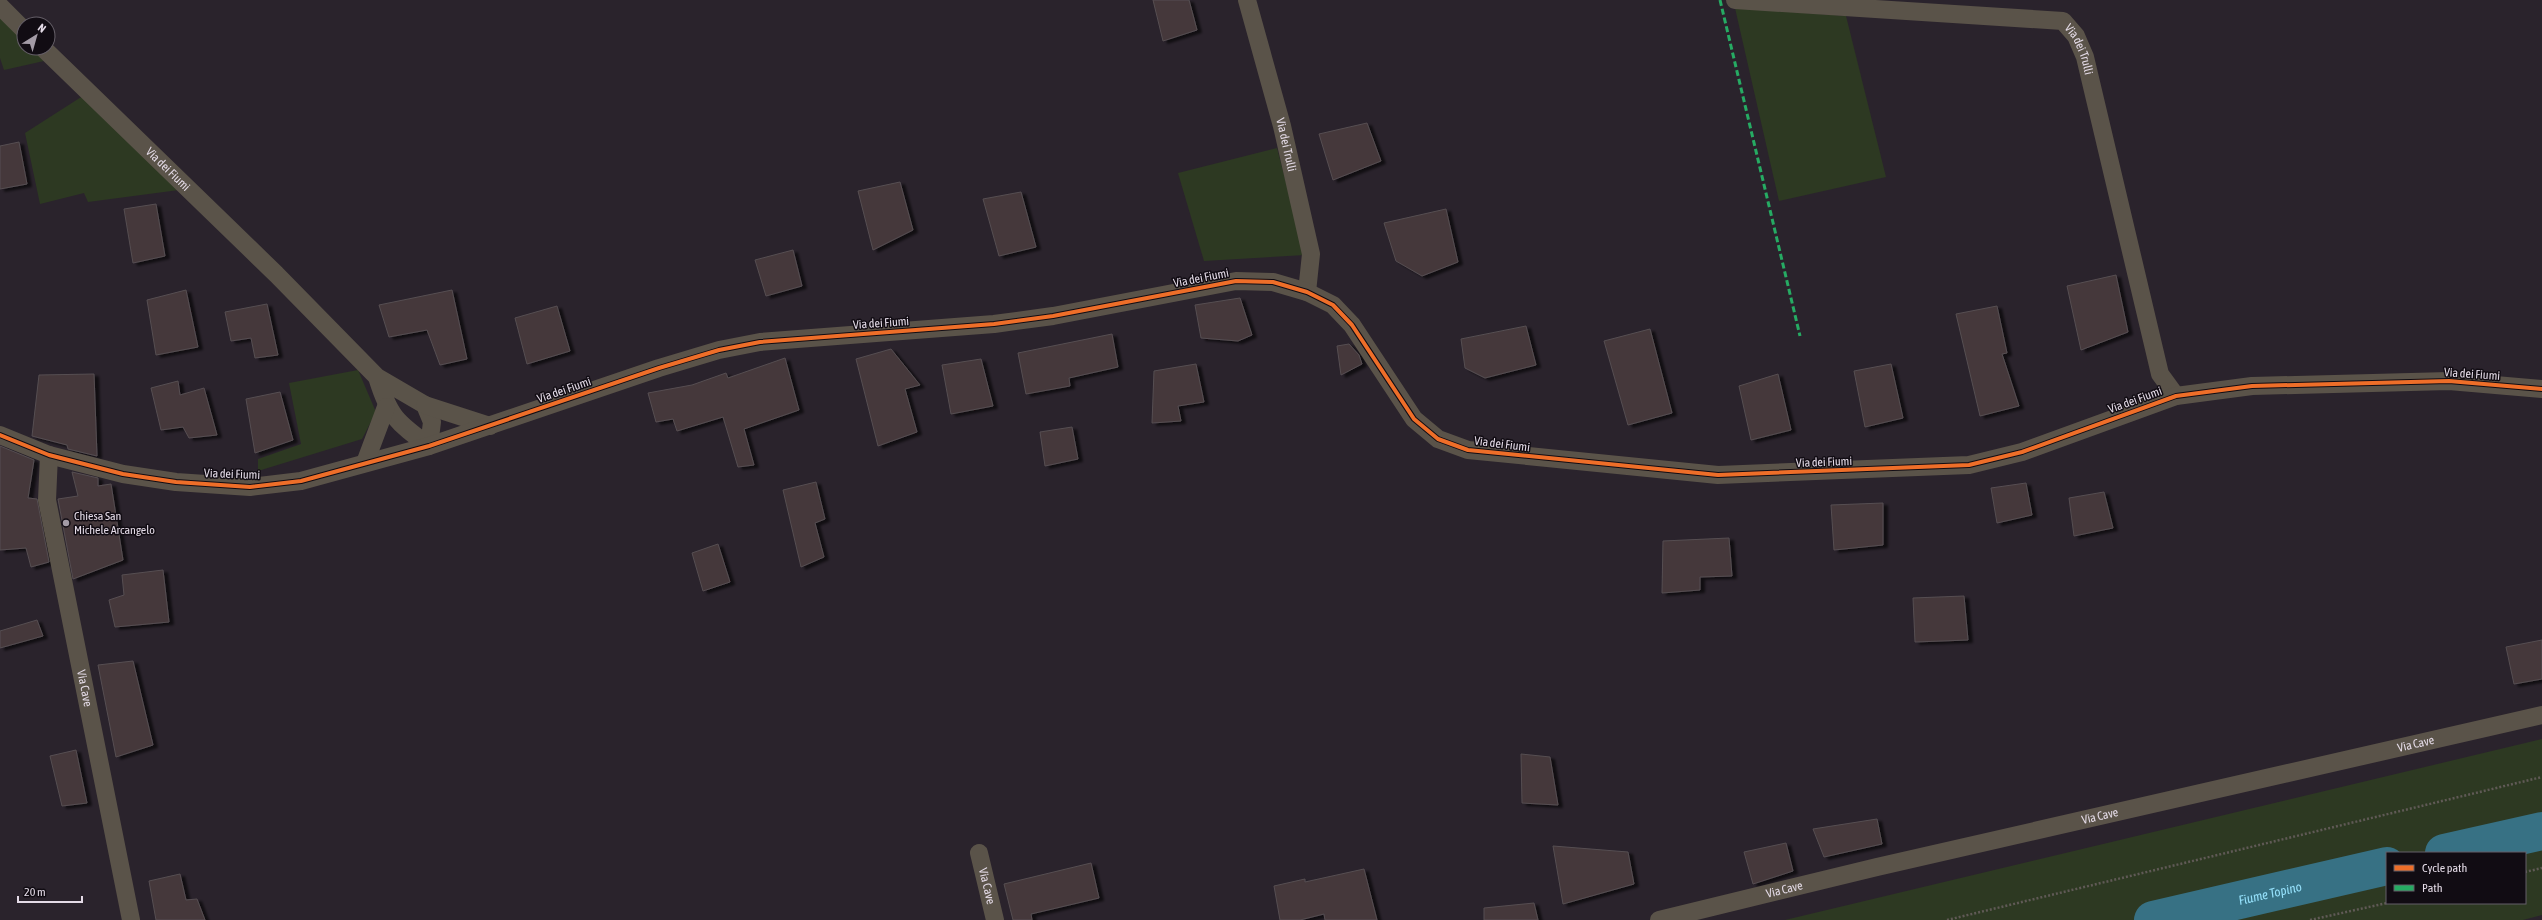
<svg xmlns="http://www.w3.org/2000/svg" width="2542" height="920" font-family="'Asap Condensed',sans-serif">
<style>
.green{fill:#2d3922;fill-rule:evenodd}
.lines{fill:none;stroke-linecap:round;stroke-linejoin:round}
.river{stroke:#377184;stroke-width:38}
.building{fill:#44383a;stroke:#564e52;filter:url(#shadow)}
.path{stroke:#605a56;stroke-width:2.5;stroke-dasharray:2 2;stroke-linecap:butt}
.minor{stroke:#5a5349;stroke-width:18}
.quiet{stroke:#26ab63;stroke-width:3;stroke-dasharray:6 3;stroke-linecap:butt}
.cycleway-casing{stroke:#110c13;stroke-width:6}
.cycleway{stroke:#ee6e29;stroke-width:4}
.poi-dot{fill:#a39ba6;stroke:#110c13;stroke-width:1.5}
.labels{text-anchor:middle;stroke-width:3;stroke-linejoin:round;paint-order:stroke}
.street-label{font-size:12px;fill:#e4dbe7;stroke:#110c13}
.poi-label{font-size:12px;fill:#e4dbe7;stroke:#110c13;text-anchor:start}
.water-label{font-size:13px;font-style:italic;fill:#95e0fa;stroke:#110c13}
</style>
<defs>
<filter id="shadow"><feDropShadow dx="4.5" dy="2.5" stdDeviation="1" flood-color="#0009"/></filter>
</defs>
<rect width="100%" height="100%" fill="#2a232c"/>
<!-- green -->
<g class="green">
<path d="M1735 8 1846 16 1886 177 1779 201Z"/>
<path d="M0 17 24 41V48H31L44 61 4 70 0 58Z"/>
<path d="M89 92 179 190 88 202 84 193 40 204 25 133Z"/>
<path d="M1277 148 1305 255 1204 261 1178 173Z"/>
<path d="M358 370 376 412 362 439 258 471V459L301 444 289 383Z"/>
<path d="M2542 739V915L2523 920H1785ZM2387 853H2525V903H2387Z"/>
</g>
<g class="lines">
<!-- river -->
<g class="river">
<path d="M2444 853 2542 831"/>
<path id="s1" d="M2153 920 2387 866"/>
</g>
</g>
<!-- building -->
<g class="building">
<path d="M1153 0H1189L1197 30 1163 41Z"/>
<path d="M1367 123 1381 161 1333 180 1319 134Z"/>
<path d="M19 142 27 184 0 189V146Z"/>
<path d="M900 182 913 230 873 250 858 191Z"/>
<path d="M1021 192 1036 247 999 256 983 199Z"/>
<path d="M156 204 165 256 133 263 124 209Z"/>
<path d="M1446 209 1458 262 1422 276 1396 261 1384 223Z"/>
<path d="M793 250 802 286 766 296 755 260Z"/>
<path d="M2116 275 2128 332 2081 350 2067 286Z"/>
<path d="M186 290 198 347 156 355 147 300Z"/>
<path d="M452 290 467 359 440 365 427 330 389 337 379 305Z"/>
<path d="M1240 298 1252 335 1238 341 1201 338 1195 305Z"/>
<path d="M267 304 278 355 255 358 251 338 231 341 225 312Z"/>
<path d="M557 306 570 351 527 364 515 318Z"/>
<path d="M1997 306 2007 353 2002 354 2019 406 1980 416 1956 314Z"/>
<path d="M1526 326 1536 365 1485 378 1465 368 1461 339Z"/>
<path d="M1650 329 1672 413 1628 425 1604 341Z"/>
<path d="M1112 334 1118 367 1069 378 1070 386 1026 394 1018 353Z"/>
<path d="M1349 344 1359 355 1362 364 1341 375 1337 346Z"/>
<path d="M891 349 920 385 905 389 917 432 878 446 856 359Z"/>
<path d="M785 358 799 410 744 429 754 465 738 467 723 417 677 431 673 419 656 422 648 393 692 385 726 373 728 378Z"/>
<path d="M981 359 993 406 951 414 942 365Z"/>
<path d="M1196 364 1204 402 1178 406 1181 421 1152 423 1154 371Z"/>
<path d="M1891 364 1903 418 1865 427 1854 371Z"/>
<path d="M94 374 97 456 68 449 67 445 32 436 39 375Z"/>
<path d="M1778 374 1791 430 1751 440 1739 386Z"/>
<path d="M178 381 180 395 204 388 217 435 189 438 183 427 161 430 151 388Z"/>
<path d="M280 392 293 440 255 453 246 399Z"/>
<path d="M1072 427 1078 459 1045 466 1040 432Z"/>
<path d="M0 446 34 460 28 498 37 499 49 562 31 567 26 548 0 550Z"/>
<path d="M72 472 98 478V486L111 484 123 560 73 579 58 499 78 496Z"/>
<path d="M816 482 825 519 815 523 824 557 801 567 783 490Z"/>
<path d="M2026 483 2032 515 1997 523 1991 488Z"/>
<path d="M2104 492 2113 528 2074 536 2069 498Z"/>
<path d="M1883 503V545L1834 550 1831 505Z"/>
<path d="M1729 538 1732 576 1700 577V590L1662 593 1663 541Z"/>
<path d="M718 544 730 582 703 591 692 553Z"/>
<path d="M163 570 169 622 115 627 109 600 124 595 122 575Z"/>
<path d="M1964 596 1968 640 1915 642 1913 598Z"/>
<path d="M37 620 43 636 0 648V631Z"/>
<path d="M2542 640V679L2514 684 2506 647Z"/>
<path d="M133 661 153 745 116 757 98 665Z"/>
<path d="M76 750 87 803 62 806 50 756Z"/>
<path d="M1521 754 1550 757 1558 805 1522 803Z"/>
<path d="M1877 819 1882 844 1824 857 1813 829Z"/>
<path d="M1786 843 1793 871 1753 884 1744 852Z"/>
<path d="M1553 846 1628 852 1634 884 1563 904Z"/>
<path d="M1091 863 1099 898 1031 914 1032 920H1013L1004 884Z"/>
<path d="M1364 869 1377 920H1325L1324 914 1300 920H1280L1274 886 1305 879V882Z"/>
<path d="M180 874 186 900 197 899 205 920H156L149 881Z"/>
<path d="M1534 903 1538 920H1484V908Z"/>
</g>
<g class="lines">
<!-- path -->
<g class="path">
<path d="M2525 872 2542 868"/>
<path d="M1947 920 2542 777"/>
<path d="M2310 920 2387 903"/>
</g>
<!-- minor -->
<g class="minor">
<path id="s2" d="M1247 0 1282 126 1311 254 1307 292"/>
<path id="s3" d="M1735 0 2063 21 2076 36 2085 57 2160 374 2176 396"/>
<path d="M0 6 24 30"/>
<path id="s4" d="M43 48 276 274 377 377 425 405 432 422 429 446C396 422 389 416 377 377"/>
<path d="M425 405 490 426"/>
<path d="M0 435 49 455 123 474 176 482 250 487 301 481 429 446 659 368 719 350 760 342 994 324 1053 316 1236 281 1273 282 1307 292 1333 305 1352 325 1414 419 1438 439 1468 450 1718 475 1969 465 2022 452 2176 396 2252 386 2449 381 2542 389"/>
<path id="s5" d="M49 455 47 500 131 920"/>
<path d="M365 463 386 407"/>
<path id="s6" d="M979 853 995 920"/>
<path id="s7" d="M1659 920 1877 867 2542 715"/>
</g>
<!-- quiet -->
<path class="quiet" d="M1720 0 1800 336"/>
<defs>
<path id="cycleway" d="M0 435 49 455 123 474 176 482 250 487 301 481 429 446 659 368 719 350 760 342 994 324 1053 316 1236 281 1273 282 1307 292 1333 305 1352 325 1414 419 1438 439 1468 450 1718 475 1969 465 2022 452 2176 396 2252 386 2449 381 2542 389"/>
</defs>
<!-- cycleway casing -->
<use href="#cycleway" class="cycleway-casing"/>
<!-- cycleway -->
<use href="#cycleway" class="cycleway"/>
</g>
<!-- markers -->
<circle class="poi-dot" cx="66" cy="523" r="4"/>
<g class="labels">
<!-- street labels -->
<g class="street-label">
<text dy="4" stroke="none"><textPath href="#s3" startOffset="362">Via dei Trulli</textPath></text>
<text dy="4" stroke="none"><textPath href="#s2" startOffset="150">Via dei Trulli</textPath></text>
<text dy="4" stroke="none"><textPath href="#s4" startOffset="174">Via dei Fiumi</textPath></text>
<text transform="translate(1201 278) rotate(-11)" y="4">Via dei Fiumi</text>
<text transform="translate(881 323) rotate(-4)" y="4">Via dei Fiumi</text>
<text transform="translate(2472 374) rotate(4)" y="4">Via dei Fiumi</text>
<text transform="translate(564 390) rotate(-19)" y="4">Via dei Fiumi</text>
<text transform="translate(2135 400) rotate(-20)" y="4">Via dei Fiumi</text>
<text transform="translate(1502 444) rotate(7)" y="4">Via dei Fiumi</text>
<text transform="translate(1824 462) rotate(-2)" y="4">Via dei Fiumi</text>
<text transform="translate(232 474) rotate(2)" y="4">Via dei Fiumi</text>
<text dy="4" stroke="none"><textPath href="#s5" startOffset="237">Via Cave</textPath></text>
<text dy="4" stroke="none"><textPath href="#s7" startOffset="777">Via Cave</textPath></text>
<text dy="4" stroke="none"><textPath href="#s7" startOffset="453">Via Cave</textPath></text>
<text dy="4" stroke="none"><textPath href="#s6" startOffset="34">Via Cave</textPath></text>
<text dy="4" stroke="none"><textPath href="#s7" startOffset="129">Via Cave</textPath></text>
</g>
<!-- poi labels -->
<g class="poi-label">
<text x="74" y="520">Chiesa San<tspan x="74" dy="14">Michele Arcangelo</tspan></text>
</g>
<!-- water labels -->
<g class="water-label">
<text dy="5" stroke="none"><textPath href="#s1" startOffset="120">Fiume Topino</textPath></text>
</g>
</g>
<!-- legend -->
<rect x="2386" y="852" width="140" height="52" fill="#110c13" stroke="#655f68"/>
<rect x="2394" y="865" width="20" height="6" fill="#ee6e29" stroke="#655f68"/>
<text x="2422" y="872" font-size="12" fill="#e4dbe7">Cycle path</text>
<rect x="2394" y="885" width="20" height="6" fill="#26ab63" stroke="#655f68"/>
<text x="2422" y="892" font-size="12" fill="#e4dbe7">Path</text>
<!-- north arrow -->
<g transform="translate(36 36) rotate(37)"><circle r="19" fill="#110c13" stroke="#655f68"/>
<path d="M0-3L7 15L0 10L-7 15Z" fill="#a39ba6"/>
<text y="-6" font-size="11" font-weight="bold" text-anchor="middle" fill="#e4dbe7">N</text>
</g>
<!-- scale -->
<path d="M18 896v6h64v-6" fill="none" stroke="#e4dbe7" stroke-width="2"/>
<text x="24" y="896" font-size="12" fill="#e4dbe7" stroke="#110c13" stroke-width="3" paint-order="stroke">20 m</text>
</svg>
